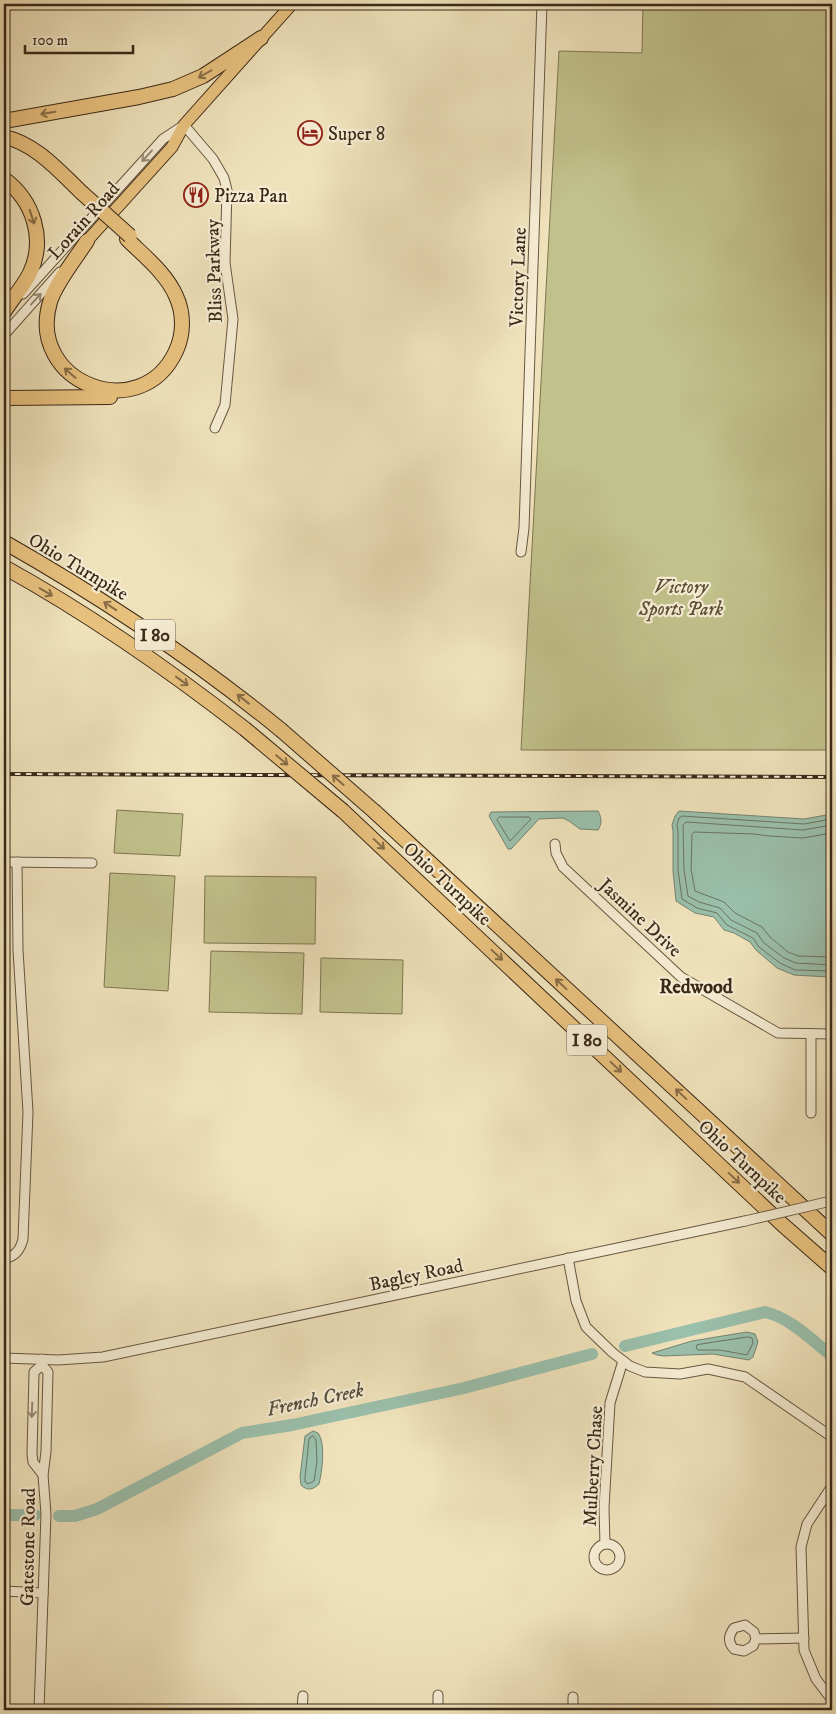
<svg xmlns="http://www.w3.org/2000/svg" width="836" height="1714" font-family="'IM FELL DW Pica',serif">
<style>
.green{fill:#c1c18b;stroke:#7e7552}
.water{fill:#9abfab;stroke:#748370}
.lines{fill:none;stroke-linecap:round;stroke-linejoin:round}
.shore{stroke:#6a7462;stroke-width:1}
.river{stroke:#9abfab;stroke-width:12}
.minor-casing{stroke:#675741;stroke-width:11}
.major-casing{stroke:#3a2918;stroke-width:13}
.highway-casing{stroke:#3a2918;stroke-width:16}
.minor{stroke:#f5ecd3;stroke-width:9}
.major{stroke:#e8c17e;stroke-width:11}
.highway{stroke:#e8c17e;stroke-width:14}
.rail-casing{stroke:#3a2918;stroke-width:4}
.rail{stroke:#f5ecd3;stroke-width:2;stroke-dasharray:5.5;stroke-linecap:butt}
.minor-bridge-casing{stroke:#675741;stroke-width:11;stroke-linecap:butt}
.highway-bridge-casing{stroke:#3a2918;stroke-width:16;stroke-linecap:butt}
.minor-bridge{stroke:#f5ecd3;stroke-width:9}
.highway-bridge{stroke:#e8c17e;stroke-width:14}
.oneway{stroke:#886d46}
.oneway2{stroke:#988a76}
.labels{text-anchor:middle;stroke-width:4.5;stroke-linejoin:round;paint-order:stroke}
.shield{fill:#f5ecd3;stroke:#726450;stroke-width:1}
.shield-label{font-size:18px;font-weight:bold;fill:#3a2918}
.poi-label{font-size:19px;fill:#3a2918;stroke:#f5ecd3;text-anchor:start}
.street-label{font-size:19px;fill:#3a2918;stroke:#f5ecd3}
.park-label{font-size:19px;font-style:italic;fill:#5c4f35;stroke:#f5ecd3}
.neighbourhood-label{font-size:20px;font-weight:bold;fill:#3a2918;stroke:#f5ecd3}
.water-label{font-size:20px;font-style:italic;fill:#524e3d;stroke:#f5ecd3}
</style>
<rect width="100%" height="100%" fill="#efe2bb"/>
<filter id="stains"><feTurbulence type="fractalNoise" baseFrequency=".004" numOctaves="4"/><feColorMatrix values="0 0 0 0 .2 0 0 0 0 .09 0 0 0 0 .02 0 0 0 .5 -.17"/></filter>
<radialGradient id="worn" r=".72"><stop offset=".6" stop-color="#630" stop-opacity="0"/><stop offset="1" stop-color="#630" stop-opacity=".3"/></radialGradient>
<!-- green -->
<g class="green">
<path d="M643 4H832V750H521L559 51 642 53Z"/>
<path d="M117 810 183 814 180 856 114 853Z"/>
<path d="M110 873 175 876 168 991 104 987Z"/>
<path d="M205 876 316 877 315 944 204 943Z"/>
<path d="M211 951 304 953 302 1014 209 1012Z"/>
<path d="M321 958 403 960 402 1014 320 1012Z"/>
</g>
<!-- water -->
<g class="water">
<path d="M598 811C602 818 602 824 598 830L580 829 569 821 563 818 539 819 511 849H508L489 816 491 812Z"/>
<path d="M679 811 804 819 832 814V976L829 977 794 975 777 968 756 950 750 942 734 933 724 930 714 917 695 913 676 901 673 871V831L672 825 675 816Z"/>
<path d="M747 1332 755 1334 758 1342 753 1357 749 1360 713 1354 664 1356 657 1355 652 1353 692 1341Z"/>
<path d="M313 1431 318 1433C326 1443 322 1472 319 1484 313 1490 307 1491 301 1485L300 1477 305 1436Z"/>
</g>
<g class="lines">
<!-- shore -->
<g class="shore">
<path d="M500 817H529L531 819 510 841 497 820Z"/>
<path d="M832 819 804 824 682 816 679 818 677 825 678 831V870L682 899 697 908 717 913 727 925 753 938 759 947 780 963 795 970 832 971"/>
<path d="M832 825 803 830 686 822 683 825 684 870 688 896 699 902 720 908 731 920 757 933 764 943 784 958 796 963 832 965"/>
<path d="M832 833 803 838 769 836 754 834 694 832 692 834 691 869 695 891 724 902 735 913 762 927 770 937 788 952 798 956 832 957"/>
<path d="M748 1337 752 1338 753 1343 747 1355 720 1350H698L696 1348 697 1345Z"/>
<path d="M313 1436 316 1440 317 1462 314 1481 308 1484 305 1482V1477L309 1439Z"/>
</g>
<!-- river -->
<g class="river">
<path d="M625 1346 765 1312C789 1317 813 1341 832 1356"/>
<path d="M4 1515H35"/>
<path d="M59 1516H75L97 1509 242 1433 292 1425 464 1388 592 1354"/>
</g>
<defs>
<g id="minor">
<path d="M23 294 163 139 184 125 213 159 224 178 227 190 225 263 233 319 225 405 215 428"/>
<path d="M4 335 60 272"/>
<path d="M521 552 524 528 542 4"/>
<path d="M555 844 556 853 563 867 681 977 778 1033 832 1034"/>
<path d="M4 862 92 863"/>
<path d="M811 1034V1113"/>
<path d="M568 1258 576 1301 586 1327 613 1353 630 1366 645 1372 680 1374 708 1369 745 1377 832 1437"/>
<path d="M4 1259C15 1256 20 1251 23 1239L28 1112 18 950 17 862"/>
<path d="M4 1358 58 1360 103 1357 745 1221"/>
<path d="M42 1365 34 1372 32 1454 33 1462 43 1475"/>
<path d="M832 1486 807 1524 801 1547 804 1650 816 1679 832 1700"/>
<circle cx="607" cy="1557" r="13"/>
<path d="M605 1544 604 1508 610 1403 623 1361"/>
<path d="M4 1591 43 1593"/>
<path d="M756 1639 754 1632 745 1625 734 1628C729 1635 727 1641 734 1649L744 1651 753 1646 756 1639 804 1638"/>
<path d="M39 1710 46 1514 43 1475 46 1452 48 1372 42 1365V1359"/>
<path d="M302 1710 303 1696"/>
<path d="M438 1710V1695"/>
<path d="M573 1710V1697"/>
</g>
<path id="major" d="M87 241 172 147 184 125 292 4"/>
<g id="highway">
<path d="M4 121 139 97 173 89 203 76 261 38"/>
<path d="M4 137C35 143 59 171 81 192"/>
<path d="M4 179C33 200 46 239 30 273 23 287 12 299 4 312"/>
<path d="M87 241C76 258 55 284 50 302 26 383 141 427 176 351 184 334 184 313 176 296 166 273 144 256 127 239"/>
<path d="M4 398 110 397"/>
<path d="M4 542C101 597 194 659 281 730"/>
<path d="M4 567C89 614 168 669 245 729"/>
<path d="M343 811 783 1225 832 1268"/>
<path d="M375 812 832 1234"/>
</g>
</defs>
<!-- minor casing -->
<use href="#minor" class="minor-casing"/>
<!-- major casing -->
<use href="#major" class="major-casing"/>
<!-- highway casing -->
<use href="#highway" class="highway-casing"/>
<!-- minor -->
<use href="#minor" class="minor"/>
<!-- major -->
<use href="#major" class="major"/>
<!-- highway -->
<use href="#highway" class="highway"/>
<defs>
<path id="rail" d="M4 774 832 777"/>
</defs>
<!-- rail casing -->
<use href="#rail" class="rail-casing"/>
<!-- rail -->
<use href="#rail" class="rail"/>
<defs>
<path id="minor-bridge" d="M745 1221 831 1201"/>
<g id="highway-bridge">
<path d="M81 192 130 236"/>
<path d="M245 729 343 811"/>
<path d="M281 730 375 812"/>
</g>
</defs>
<!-- minor-bridge casing -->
<use href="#minor-bridge" class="minor-bridge-casing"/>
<!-- highway-bridge casing -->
<use href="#highway-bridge" class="highway-bridge-casing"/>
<!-- minor-bridge -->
<use href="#minor-bridge" class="minor-bridge"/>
<!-- highway-bridge -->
<use href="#highway-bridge" class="highway-bridge"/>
</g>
<!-- one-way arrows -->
<defs><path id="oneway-shaft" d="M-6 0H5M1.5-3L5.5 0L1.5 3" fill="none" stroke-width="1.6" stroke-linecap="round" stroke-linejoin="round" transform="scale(1.25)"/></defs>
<g class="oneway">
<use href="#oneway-shaft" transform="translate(205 74) rotate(150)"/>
<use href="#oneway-shaft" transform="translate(48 113) rotate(170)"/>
<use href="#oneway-shaft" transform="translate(32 217) rotate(72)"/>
<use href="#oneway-shaft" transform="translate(70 373) rotate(-139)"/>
<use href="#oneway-shaft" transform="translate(46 592) rotate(31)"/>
<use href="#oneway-shaft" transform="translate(110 606) rotate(-147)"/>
<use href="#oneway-shaft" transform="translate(182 681) rotate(36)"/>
<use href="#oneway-shaft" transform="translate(243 699) rotate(-142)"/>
<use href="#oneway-shaft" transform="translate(282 760) rotate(40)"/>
<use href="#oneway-shaft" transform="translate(338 780) rotate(-139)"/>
<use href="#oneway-shaft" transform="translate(379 844) rotate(43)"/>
<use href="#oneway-shaft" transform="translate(497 955) rotate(43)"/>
<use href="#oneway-shaft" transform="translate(561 984) rotate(-137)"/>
<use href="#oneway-shaft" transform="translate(616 1067) rotate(43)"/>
<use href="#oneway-shaft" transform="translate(681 1094) rotate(-137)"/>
<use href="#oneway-shaft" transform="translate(734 1178) rotate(43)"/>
</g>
<g class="oneway2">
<use href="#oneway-shaft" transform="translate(147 156) rotate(132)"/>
<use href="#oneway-shaft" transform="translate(36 299) rotate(-48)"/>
<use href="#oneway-shaft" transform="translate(32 1410) rotate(92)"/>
</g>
<!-- icons -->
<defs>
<symbol id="hotel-ring" viewBox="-11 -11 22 22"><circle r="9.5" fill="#f5ecd3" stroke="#8f2418" stroke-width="1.5"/><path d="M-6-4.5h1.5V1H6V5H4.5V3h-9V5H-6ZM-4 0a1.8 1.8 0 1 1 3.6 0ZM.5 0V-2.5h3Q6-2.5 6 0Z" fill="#8f2418"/></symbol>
<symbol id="restaurant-ring" viewBox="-11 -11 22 22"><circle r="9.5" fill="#f5ecd3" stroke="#8f2418" stroke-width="1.5"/><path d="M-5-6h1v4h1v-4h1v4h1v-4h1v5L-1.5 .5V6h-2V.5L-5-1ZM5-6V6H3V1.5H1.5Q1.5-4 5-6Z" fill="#8f2418"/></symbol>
</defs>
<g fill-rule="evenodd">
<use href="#hotel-ring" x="296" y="119" width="28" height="28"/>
<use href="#restaurant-ring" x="182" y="181" width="28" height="28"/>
</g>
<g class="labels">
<!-- shield labels -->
<g class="shield">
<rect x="135" y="619.5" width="40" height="31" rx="4"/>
<rect x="567" y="1024.5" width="40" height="31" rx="4"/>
</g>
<g class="shield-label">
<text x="155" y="641">I 80</text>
<text x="587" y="1046">I 80</text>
</g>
<!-- poi labels -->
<g class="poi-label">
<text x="328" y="140">Super 8</text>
<text x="214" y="202">Pizza Pan</text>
</g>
<!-- street labels -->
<g class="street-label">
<text transform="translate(83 220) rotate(-48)" y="7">Lorain Road</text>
<text transform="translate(213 271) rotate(-92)" y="7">Bliss Parkway</text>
<text transform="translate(517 277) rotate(-88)" y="7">Victory Lane</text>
<text transform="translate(79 566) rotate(31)" y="7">Ohio Turnpike</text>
<text transform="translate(448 883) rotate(43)" y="7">Ohio Turnpike</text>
<text transform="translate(641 917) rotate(43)" y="7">Jasmine Drive</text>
<text transform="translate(743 1161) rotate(43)" y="7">Ohio Turnpike</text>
<text transform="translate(416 1274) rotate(-12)" y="7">Bagley Road</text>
<text transform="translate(592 1466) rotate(-87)" y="7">Mulberry Chase</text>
<text transform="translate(27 1547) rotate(-89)" y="7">Gatestone Road</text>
</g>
<!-- park labels -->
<g class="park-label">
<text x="681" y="593">Victory<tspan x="681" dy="22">Sports Park</tspan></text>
</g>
<!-- neighbourhood labels -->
<g class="neighbourhood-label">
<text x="696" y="993">Redwood</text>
</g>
<!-- water labels -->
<g class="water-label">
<text transform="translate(315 1399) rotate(-12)" y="7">French Creek</text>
</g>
</g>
<!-- margin -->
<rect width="836" height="1714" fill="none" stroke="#efe2bb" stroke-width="20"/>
<rect x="5" y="5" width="826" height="1704" fill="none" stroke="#3a2918" stroke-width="2.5"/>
<rect x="10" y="10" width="816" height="1694" fill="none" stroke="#3a2918"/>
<!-- scale -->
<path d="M25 45v8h108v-8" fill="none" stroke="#3a2918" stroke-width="2.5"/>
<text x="32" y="45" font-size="15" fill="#3a2918" stroke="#f5ecd3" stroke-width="4" paint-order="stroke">100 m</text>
<rect width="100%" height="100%" filter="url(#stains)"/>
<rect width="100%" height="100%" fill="url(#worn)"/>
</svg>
